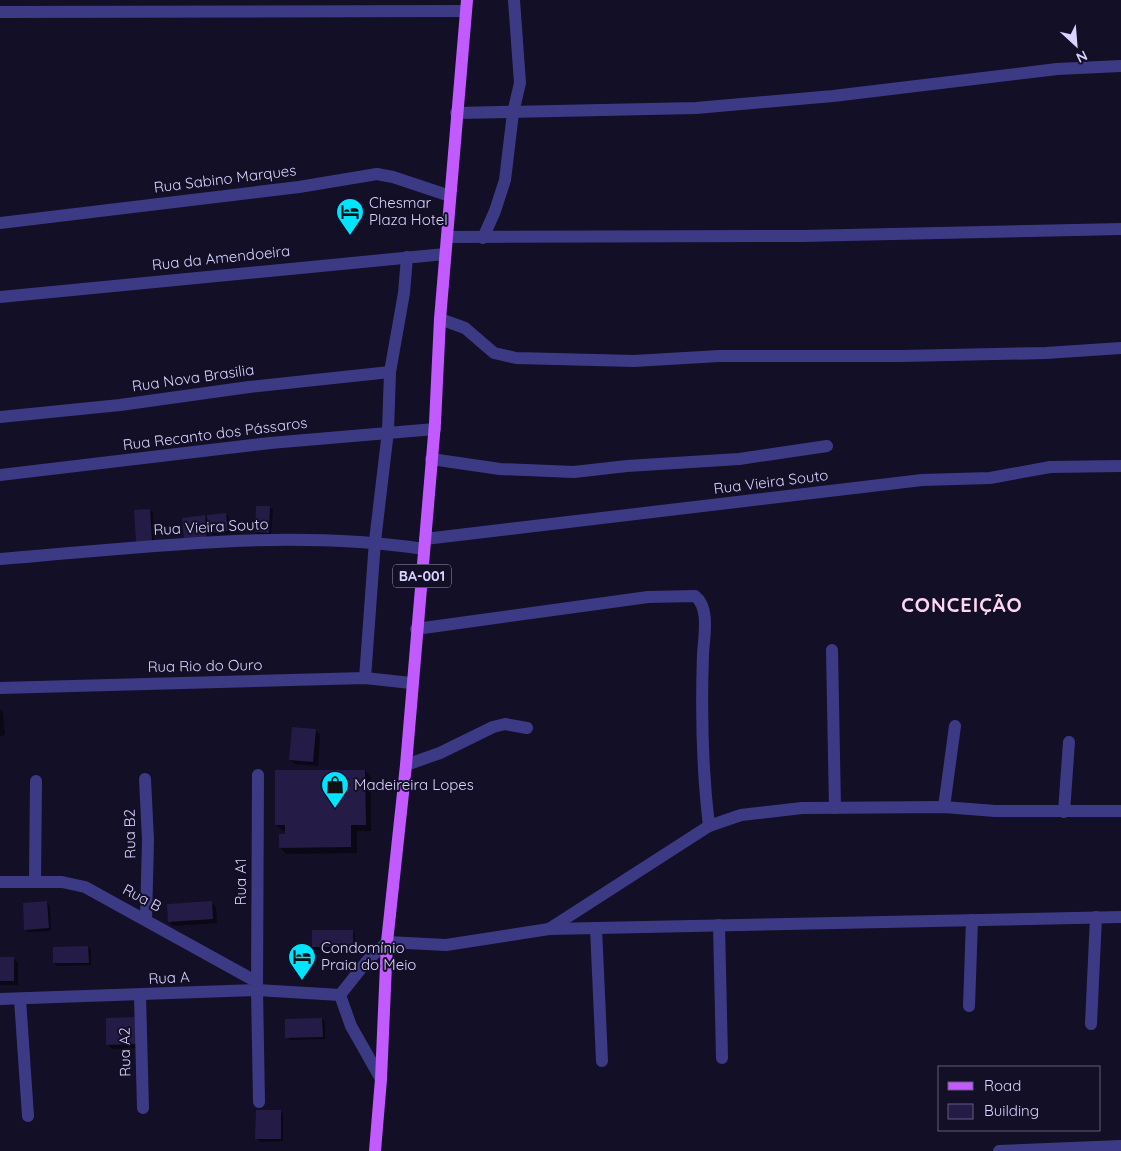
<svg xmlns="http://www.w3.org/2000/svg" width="1121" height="1151" font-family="Quicksand,sans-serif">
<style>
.shadow{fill:#0007}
.building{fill:#241b47}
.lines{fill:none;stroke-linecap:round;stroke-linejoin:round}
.street{stroke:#3d3a85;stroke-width:12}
.primary{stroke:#c25bff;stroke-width:12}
.labels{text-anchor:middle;stroke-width:4;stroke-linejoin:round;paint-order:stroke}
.shield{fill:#130f26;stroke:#9e99be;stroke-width:1}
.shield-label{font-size:14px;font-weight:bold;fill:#d9d4ff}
.street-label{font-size:15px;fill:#d9d4ff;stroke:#130f26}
.poi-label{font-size:15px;fill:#d9d4ff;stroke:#130f26;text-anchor:start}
.district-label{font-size:20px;font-weight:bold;letter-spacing:1px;fill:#ffd6f0;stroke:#130f26}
</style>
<rect width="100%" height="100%" fill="#130f26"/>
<!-- shadow -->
<g class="shadow">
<path d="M270 508 273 510 271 535H259L256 532Z"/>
<path d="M150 510 153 513 154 543 140 544Z"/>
<path d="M226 514 229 517 230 533 213 535 208 530 209 541 188 543 204 517 209 521Z"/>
<path d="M0 709 3 712 5 735 0 736Z"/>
<path d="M316 731 320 735 318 766 295 764 290 760Z"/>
<path d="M365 771 371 777V831H357V853L286 854 280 847 286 831H283L276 825Z"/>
<path d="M47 903 50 906 51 931 28 932 25 929Z"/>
<path d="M212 903 216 907 217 923 173 926 169 921Z"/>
<path d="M352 931 355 934V949L316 950 313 947Z"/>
<path d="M88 947 91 950V965L57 966 54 963Z"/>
<path d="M0 958H13L18 963V985H0Z"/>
<path d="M107 1019 140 1048 112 1049 107 1044Z"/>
<path d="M322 1019 325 1022V1039L290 1040 287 1037Z"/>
<path d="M280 1111 283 1114V1141L260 1142 257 1139Z"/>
</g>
<!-- building -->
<g class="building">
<path d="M256 506H270L269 533 255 532Z"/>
<path d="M150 509 152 541 136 542 134 510Z"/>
<path d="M226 513 228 531 209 533 207 515Z"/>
<path d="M205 515 207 538 184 540 182 518Z"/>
<path d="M292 727 316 729 313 762 289 760Z"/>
<path d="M275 770H365L366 825H351V847L279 848V834H285V825H275Z"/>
<path d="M47 901 49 928 24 930 23 903Z"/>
<path d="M212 901 213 919 168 922 167 904Z"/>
<rect x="312" y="930" width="41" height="17"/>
<path d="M88 946 89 963H53V947Z"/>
<rect x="0" y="957" width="14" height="24"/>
<path d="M136 1017V1044L106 1045V1018Z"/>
<path d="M322 1018 323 1037 285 1038V1019Z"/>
<path d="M256 1110H281V1139H255Z"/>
</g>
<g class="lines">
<!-- street -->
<g class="street">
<path d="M0 12 466 11"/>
<path d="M456 113 696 108 833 96 1057 69 1121 66"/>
<path d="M0 223 299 187 377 174 393 177 450 196"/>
<path d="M447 237 802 236 1121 229"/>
<path d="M483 238 495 211 505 180 513 113 520 83 514 0"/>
<path d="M0 297 445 254"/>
<path d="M440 319 465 328 494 353 516 358 634 361 719 356H902L1046 353 1121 348"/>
<path d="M0 417 120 405 249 387 390 372"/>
<path d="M431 459 500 469 574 472 627 466 739 459 827 446"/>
<path d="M0 475 270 443 435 429"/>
<path d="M425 539 922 480 990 478 1050 467 1121 466"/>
<path d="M0 559C141 548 283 528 424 549"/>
<path d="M416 629 648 597 695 596C710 607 704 637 703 654 701 711 702 768 709 826"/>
<path d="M832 650 835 808"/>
<path d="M365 678 375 541 388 431 390 372 404 293 407 257"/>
<path d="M0 688 365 678 411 683"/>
<path d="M406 765 440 753 493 727 505 724 527 728"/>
<path d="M258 775 257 990 259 1102"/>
<path d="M145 779 148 840 146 919"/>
<path d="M944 807 955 726"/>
<path d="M1064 812 1069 742"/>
<path d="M35 881 36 781"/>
<path d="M0 882H62L85 887 257 982"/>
<path d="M719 925 722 1058"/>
<path d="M596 928 602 1061"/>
<path d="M549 929 709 826 741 815 802 808 944 807 995 811H1121"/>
<path d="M340 995 367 961 387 942 446 945 549 929 1121 917"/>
<path d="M340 995 351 1026 381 1079"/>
<path d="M140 996 143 1108"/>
<path d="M0 999 257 990 340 995"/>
<path d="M20 999 28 1116"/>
<path d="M969 1006 972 920"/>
<path d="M1091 1024 1096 917"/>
<path d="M999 1151 1121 1146"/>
</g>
<!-- primary -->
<path class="primary" d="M375 1151 381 1079 387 942 406 765 435 423 440 319 467 0"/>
</g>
<!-- icons -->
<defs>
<symbol id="hotel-pin" viewBox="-11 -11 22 30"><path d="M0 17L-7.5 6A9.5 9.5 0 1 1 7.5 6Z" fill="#00e5ff" stroke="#130f26"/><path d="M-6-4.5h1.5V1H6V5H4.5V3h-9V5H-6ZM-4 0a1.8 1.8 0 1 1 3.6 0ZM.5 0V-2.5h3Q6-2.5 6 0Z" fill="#111"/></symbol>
<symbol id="shop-pin" viewBox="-11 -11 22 30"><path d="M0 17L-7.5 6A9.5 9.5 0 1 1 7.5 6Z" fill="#00e5ff" stroke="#130f26"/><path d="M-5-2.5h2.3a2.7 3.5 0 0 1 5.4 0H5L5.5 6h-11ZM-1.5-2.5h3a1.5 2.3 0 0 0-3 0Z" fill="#111"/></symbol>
</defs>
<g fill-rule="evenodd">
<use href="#hotel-pin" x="334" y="196" width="32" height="43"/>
<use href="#shop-pin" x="319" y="769" width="32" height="43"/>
<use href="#hotel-pin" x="286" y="941" width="32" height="43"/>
</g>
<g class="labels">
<!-- shield labels -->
<rect class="shield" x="393" y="564.5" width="58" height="23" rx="4"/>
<g class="shield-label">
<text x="422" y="581">BA-001</text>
</g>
<!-- street labels -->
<g class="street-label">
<text transform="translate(225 179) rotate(-7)" y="5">Rua Sabino Marques</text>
<text transform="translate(221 258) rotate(-6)" y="5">Rua da Amendoeira</text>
<text transform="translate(193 378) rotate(-8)" y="5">Rua Nova Brasilia</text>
<text transform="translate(215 434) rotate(-7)" y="5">Rua Recanto dos Pássaros</text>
<text transform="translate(771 482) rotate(-7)" y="5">Rua Vieira Souto</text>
<text transform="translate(211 527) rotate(-3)" y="5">Rua Vieira Souto</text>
<text transform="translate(205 666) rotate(-1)" y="5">Rua Rio do Ouro</text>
<text transform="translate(130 834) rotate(-91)" y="5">Rua B2</text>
<text transform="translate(241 882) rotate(-90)" y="5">Rua A1</text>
<text transform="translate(142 898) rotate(28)" y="5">Rua B</text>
<text transform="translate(169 978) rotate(-3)" y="5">Rua A</text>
<text transform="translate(125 1052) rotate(-91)" y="5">Rua A2</text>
</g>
<!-- poi labels -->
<g class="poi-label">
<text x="369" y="208">Chesmar<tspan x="369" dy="17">Plaza Hotel</tspan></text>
<text x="354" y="790">Madeireira Lopes</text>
<text x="321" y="953">Condomínio<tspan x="321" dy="17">Praia do Meio</tspan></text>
</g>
<!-- district labels -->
<g class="district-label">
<text x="962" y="612">CONCEIÇÃO</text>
</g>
</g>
<!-- legend -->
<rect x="938" y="1066" width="162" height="65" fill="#130f26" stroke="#625e7d"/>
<rect x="948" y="1082" width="25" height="8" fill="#c25bff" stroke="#625e7d"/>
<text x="984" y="1091" font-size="15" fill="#d9d4ff">Road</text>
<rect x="948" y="1104" width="25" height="15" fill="#241b47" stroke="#625e7d"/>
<text x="984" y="1116" font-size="15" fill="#d9d4ff">Building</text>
<!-- north arrow -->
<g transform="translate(1076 45) rotate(154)" stroke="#130f26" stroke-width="4" paint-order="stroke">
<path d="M0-4L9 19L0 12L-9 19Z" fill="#d9d4ff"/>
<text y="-8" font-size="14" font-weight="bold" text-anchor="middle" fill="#d9d4ff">N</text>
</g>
</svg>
